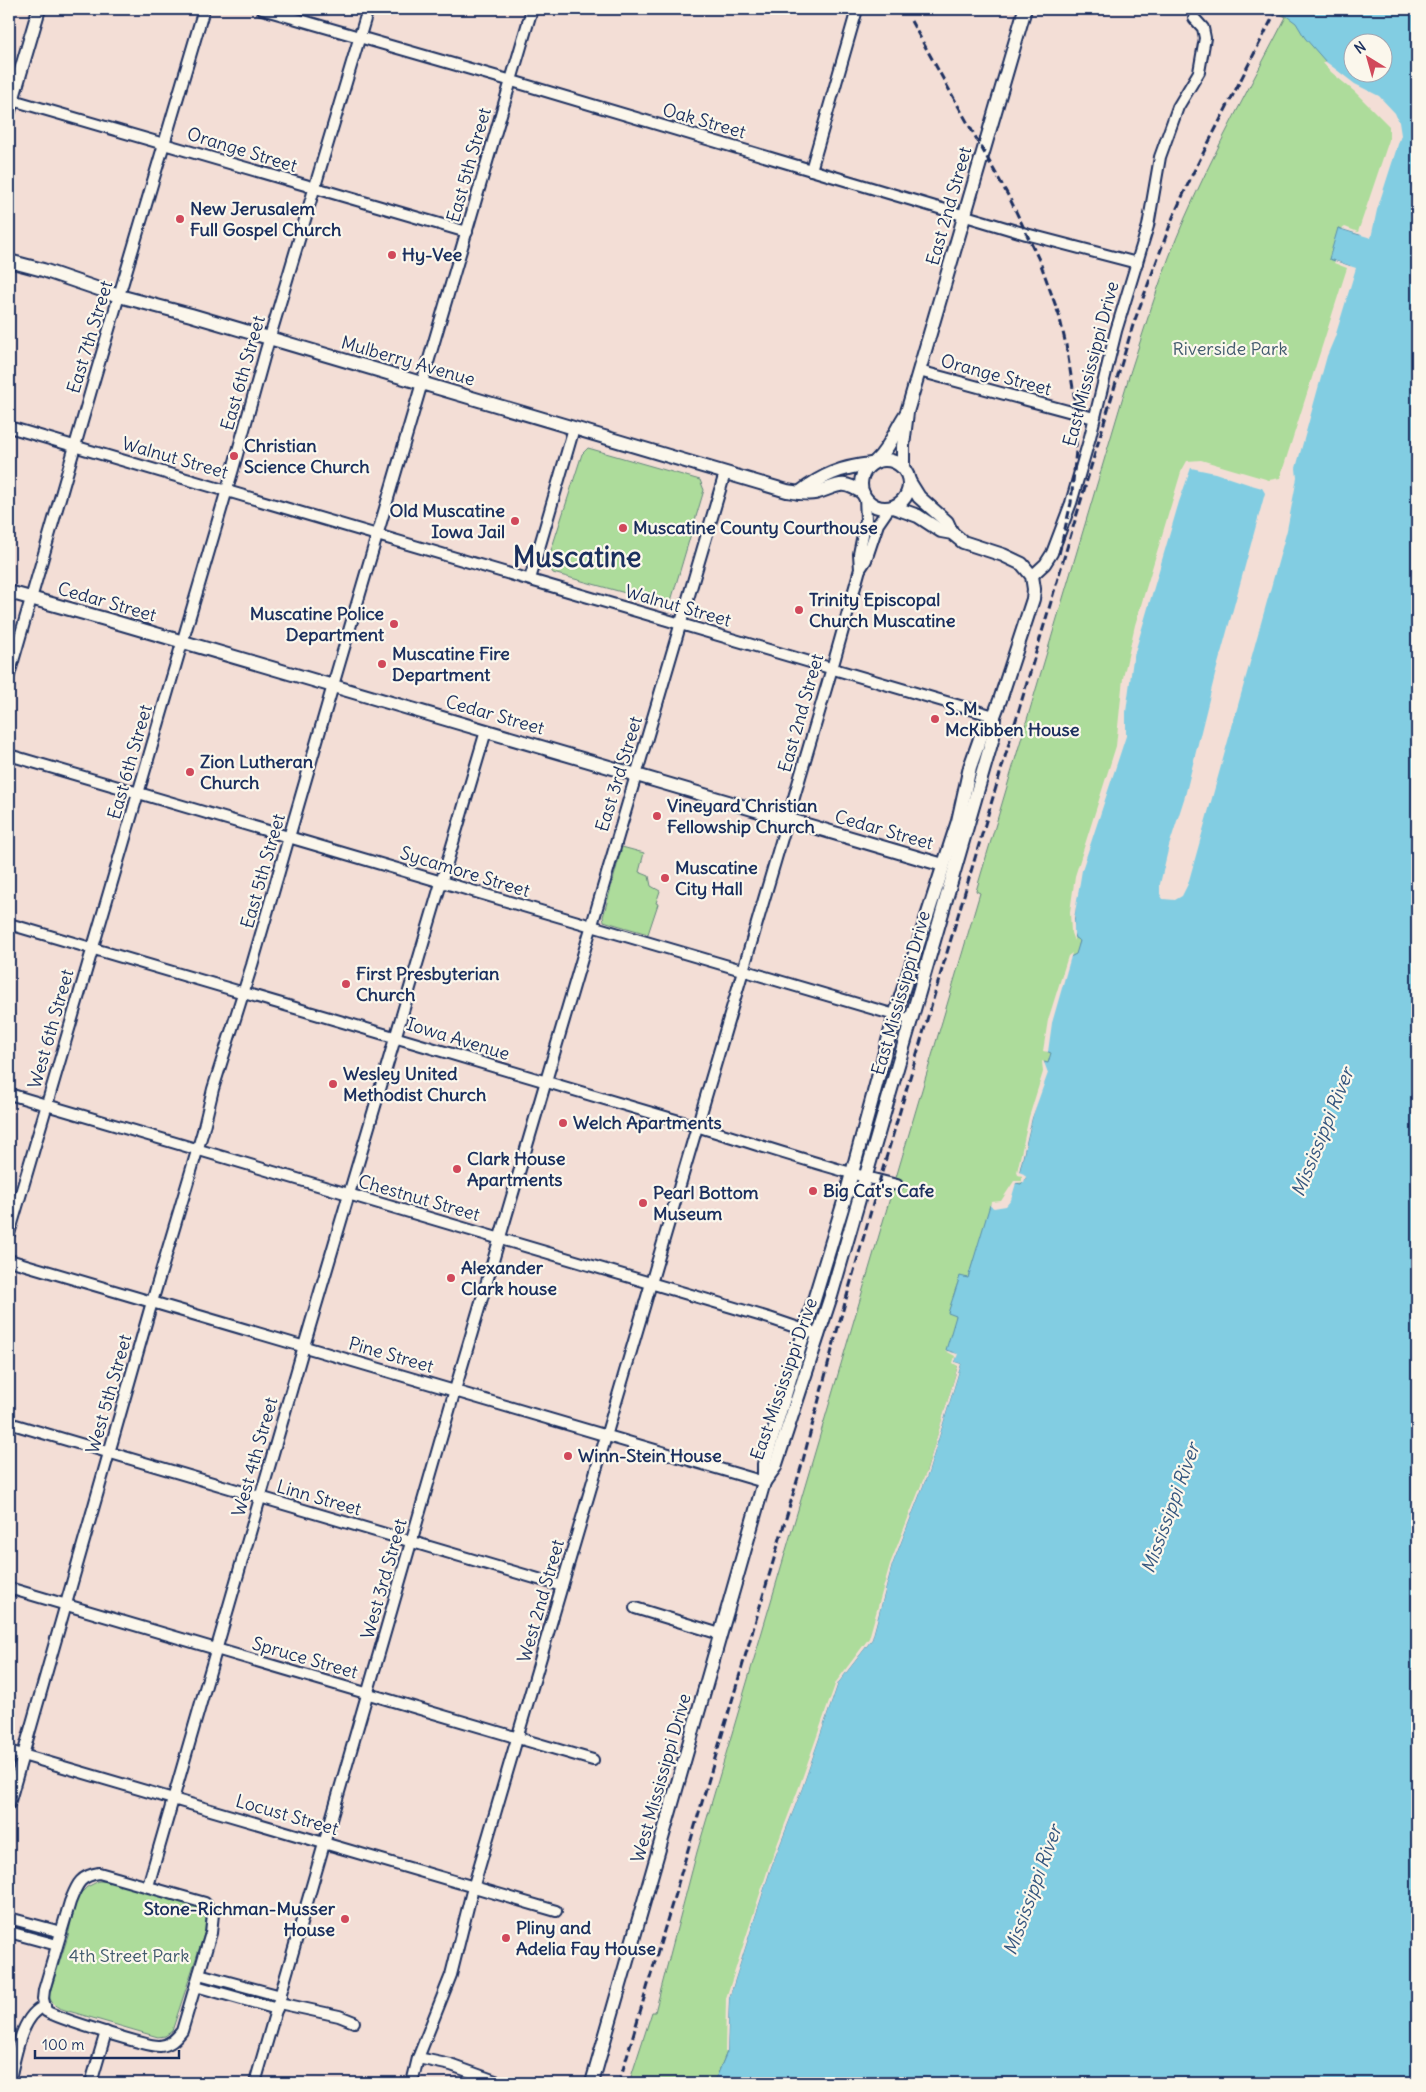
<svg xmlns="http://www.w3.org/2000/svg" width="1426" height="2092" font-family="Delius,sans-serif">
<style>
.green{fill:#addc9b;stroke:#64867c;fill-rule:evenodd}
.water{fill:#82cde2;stroke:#598ead;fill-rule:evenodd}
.pier{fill:#f3ded6}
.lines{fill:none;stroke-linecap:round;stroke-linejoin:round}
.minor-casing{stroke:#1b2f5e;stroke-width:14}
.major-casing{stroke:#1b2f5e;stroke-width:16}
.minor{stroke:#fbf7ec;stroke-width:10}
.major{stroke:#fbf7ec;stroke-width:12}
.rail{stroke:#1b2f5e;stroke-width:3;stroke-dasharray:8 4;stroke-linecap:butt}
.poi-dot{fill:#d1495b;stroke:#fbf7ec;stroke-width:2}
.labels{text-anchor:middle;stroke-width:4.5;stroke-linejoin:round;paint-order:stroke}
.street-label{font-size:18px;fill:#1b2f5e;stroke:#fbf7ec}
.poi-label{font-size:18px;font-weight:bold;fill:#1b2f5e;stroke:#fbf7ec;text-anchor:start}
.park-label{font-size:18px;fill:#405a6d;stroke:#fbf7ec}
.water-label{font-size:19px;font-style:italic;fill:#35567f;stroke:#fbf7ec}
.town-label{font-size:28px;font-weight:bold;fill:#1b2f5e;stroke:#fbf7ec}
</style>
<rect width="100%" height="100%" fill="#f3ded6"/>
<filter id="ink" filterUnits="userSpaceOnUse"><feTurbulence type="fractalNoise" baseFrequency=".02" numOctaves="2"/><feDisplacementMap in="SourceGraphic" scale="10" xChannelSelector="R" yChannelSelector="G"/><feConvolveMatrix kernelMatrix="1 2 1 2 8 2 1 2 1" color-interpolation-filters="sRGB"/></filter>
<g filter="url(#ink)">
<!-- green -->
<g class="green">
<path d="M1270 9H1417L1391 125V140L1360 235 1338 228 1350 266 1282 480 1118 746 1077 939 1080 941 1063 1017 1094 1082 977 1250 968 1279 960 1277 953 1297 974 1310C906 1561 813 1806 727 2052L714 2083H629L652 2012H655L697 1852 980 893 976 891 1130 373C1147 321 1163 268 1185 218 1215 149 1252 83 1286 17ZM1354 42H1384V72H1354Z"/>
<path d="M588 448 700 480 704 490 671 601 665 604 553 573 547 563 582 454Z"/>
<path d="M622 847 644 853 639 872 649 876 651 886 660 891 656 903 658 904 648 934 610 923 604 921 603 917Z"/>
<path d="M99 1881 110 1882 201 1908 208 1922 172 2031 165 2036 158 2037 65 2010C56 2007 51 2004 49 1995L68 1936 76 1898 87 1887Z"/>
</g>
<!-- water -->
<path class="water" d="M1277 9H1417V2083H714L727 2052 729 1998 771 1867 802 1788 838 1683 872 1639 892 1565 928 1473 961 1364 955 1362 957 1354 946 1350 956 1316 948 1313 960 1276 968 1278 990 1205 1003 1203 1016 1183 1021 1184 1026 1178 1019 1173 1032 1118 1045 1072 1044 1062 1048 1063 1051 1053 1046 1051 1051 1021 1070 957 1076 954 1080 941 1075 938 1073 932 1078 876 1118 746 1125 678 1189 463 1269 483 1282 480 1350 266 1329 259 1338 228 1360 235 1391 140V125L1333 70 1305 38 1296 23ZM1354 42H1384V72H1354Z"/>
<!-- pier -->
<g class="pier">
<path d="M1325 61 1355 84 1379 96 1395 113 1399 122 1401 135 1377 210 1371 238 1342 229 1345 227 1358 232 1389 140V126L1355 92 1331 72 1323 63Z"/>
<path d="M1335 261 1356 268 1335 337 1327 356 1296 468 1297 478 1287 530 1188 884 1182 896 1175 900 1163 899 1160 894V884L1169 846 1185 796 1215 675 1265 493 1262 488 1248 484 1215 473 1191 468 1179 502 1133 659 1126 712V736L1082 870 1074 919V941L1071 933 1070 912 1075 876 1116 746 1123 678 1135 625 1181 472 1187 461 1201 460 1269 480 1280 478 1347 268 1334 263Z"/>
<path d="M1072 953 1052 1023 1048 1052 1043 1051 1048 1020 1068 956Z"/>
<path d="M1042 1061 1044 1062 1048 1073 1032 1118 1019 1172 1024 1174 1026 1177 1024 1182 1016 1183 1011 1200 1006 1206 994 1208 990 1206 991 1202 1001 1201 1014 1181H1022V1176L1018 1175 1017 1172 1029 1117 1043 1072Z"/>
<path d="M944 1350 958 1354 955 1362 961 1364 928 1473 892 1565 872 1639 838 1683 802 1788 771 1867 729 1998 727 2052H725L726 1998 769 1866 799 1787 836 1682 869 1638 890 1564 927 1470 958 1366 953 1363 955 1356Z"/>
</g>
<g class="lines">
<defs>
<g id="minor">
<path d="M262 9 512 81 1026 234 1137 263"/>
<path d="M9 99 467 232"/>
<path d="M811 170 856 13"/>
<path d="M919 371 1094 418"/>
<path d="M9 427 994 716"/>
<path d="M860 569 866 560 878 524 889 508"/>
<path d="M1032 576 1045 564 1052 553 1071 503 1090 437 1116 331 1148 226 1160 157 1178 107 1199 72 1205 38 1203 28 1194 18"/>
<path d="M530 579 574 428"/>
<path d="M9 675 94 380 204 9"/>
<path d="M9 755 912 1020"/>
<path d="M9 924C238 990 467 1059 696 1126 763 1146 829 1169 897 1185"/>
<path d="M9 1094 769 1318 819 1335"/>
<path d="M9 1234 233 469 266 350 368 9"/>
<path d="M9 1260 764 1482"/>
<path d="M9 1423 562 1586"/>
<path d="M9 1588 593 1760"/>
<path d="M635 1608 720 1634"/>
<path d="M9 1751 556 1911"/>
<path d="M9 1804 152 1302 203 1131 213 1089 252 965 336 675 532 9"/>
<path d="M99 1873 205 1903 213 1914 211 1933 182 2031C176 2039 170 2045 160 2046 148 2047 57 2018 46 2011L43 1999 44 1990 70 1902C77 1885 79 1876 99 1873Z"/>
<path d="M148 1886 304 1346 486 731"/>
<path d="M9 1918 61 1932"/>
<path d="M9 1932 57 1945"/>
<path d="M199 1974 281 1996"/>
<path d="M196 1986 277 2009"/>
<path d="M279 2003 339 2016 354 2022"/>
<path d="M418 2058 451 2065 501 2083"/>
<path d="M9 2083C15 2060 20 2015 45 2006"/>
<path d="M91 2083 106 2032"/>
<path d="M255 2083 455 1390 725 473"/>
<path d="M412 2083 418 2058 451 1975 471 1895 835 658 860 569 859 554 866 520 865 497"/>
</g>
<g id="major">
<path d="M9 111 39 9"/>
<path d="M9 261 43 270 119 296 191 315 787 491C795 492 806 495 815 493 838 487 839 478 863 493"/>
<circle cx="885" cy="484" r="24"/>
<path d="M876 461C890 448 895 430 906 414"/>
<path d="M903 467V446L907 412 1025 9"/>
<path d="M909 481 919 497 947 522 952 533"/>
<path d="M799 493C822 475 842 467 871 464"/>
<path d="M9 592 105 619 943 865"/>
<path d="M764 1482 775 1467 831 1296 993 737 994 716"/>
<path d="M592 2083 764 1482V1464L846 1195 895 1015 958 821 970 767 982 733 994 716 1000 700 1033 599 1034 589 1032 576 1022 564 1003 555 963 542 952 533 941 531 918 516 893 507"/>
</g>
</defs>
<!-- minor casing -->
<use href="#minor" class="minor-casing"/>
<!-- major casing -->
<use href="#major" class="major-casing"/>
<!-- minor -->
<use href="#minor" class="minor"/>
<!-- major -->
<use href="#major" class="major"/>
<!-- rail -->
<g class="rail">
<path d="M911 21 1010 199 1040 262 1059 315 1066 345 1077 413 1076 450 1071 503 1059 554"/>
<path d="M619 2083 802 1464 837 1331 884 1165 1133 325 1173 217 1193 173 1277 9"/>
</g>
</g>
</g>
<!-- markers -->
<g class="poi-dot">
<circle cx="180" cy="219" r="5"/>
<circle cx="392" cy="255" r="5"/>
<circle cx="234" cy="456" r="5"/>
<circle cx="515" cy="521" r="5"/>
<circle cx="623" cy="528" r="5"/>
<circle cx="799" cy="610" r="5"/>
<circle cx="394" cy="624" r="5"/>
<circle cx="382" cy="664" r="5"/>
<circle cx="935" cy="719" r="5"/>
<circle cx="190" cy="772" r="5"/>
<circle cx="657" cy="816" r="5"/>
<circle cx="665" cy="878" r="5"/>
<circle cx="346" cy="984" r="5"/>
<circle cx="333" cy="1084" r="5"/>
<circle cx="563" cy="1123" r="5"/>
<circle cx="457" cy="1169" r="5"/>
<circle cx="813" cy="1191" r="5"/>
<circle cx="643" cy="1203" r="5"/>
<circle cx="451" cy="1278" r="5"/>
<circle cx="568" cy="1456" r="5"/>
<circle cx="345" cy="1919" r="5"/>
<circle cx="506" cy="1938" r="5"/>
</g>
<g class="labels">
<!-- street labels -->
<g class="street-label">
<text transform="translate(704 121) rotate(16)" y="6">Oak Street</text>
<text transform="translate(242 150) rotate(17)" y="6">Orange Street</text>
<text transform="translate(469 165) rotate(-74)" y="6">East 5th Street</text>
<text transform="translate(949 206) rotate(-74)" y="6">East 2nd Street</text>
<text transform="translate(90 337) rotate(-73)" y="6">East 7th Street</text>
<text transform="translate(408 361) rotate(16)" y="6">Mulberry Avenue</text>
<text transform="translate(1091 364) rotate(-75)" y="6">East Mississippi Drive</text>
<text transform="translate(243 373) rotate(-74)" y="6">East 6th Street</text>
<text transform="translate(996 375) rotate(15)" y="6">Orange Street</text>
<text transform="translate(175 458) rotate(16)" y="6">Walnut Street</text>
<text transform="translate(107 602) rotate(16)" y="6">Cedar Street</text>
<text transform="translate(678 606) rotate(16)" y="6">Walnut Street</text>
<text transform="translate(801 713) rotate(-74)" y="6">East 2nd Street</text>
<text transform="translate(495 715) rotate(16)" y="6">Cedar Street</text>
<text transform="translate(130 762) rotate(-74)" y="6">East 6th Street</text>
<text transform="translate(619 774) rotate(-73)" y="6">East 3rd Street</text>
<text transform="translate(884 830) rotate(16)" y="6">Cedar Street</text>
<text transform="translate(263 871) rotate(-74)" y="6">East 5th Street</text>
<text transform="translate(465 872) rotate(17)" y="6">Sycamore Street</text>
<text transform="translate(901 993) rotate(-74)" y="6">East Mississippi Drive</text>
<text transform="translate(51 1029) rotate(-74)" y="6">West 6th Street</text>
<text transform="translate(458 1039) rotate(17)" y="6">Iowa Avenue</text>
<text transform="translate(419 1198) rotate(16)" y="6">Chestnut Street</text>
<text transform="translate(391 1355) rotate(16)" y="6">Pine Street</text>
<text transform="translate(784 1379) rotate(-71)" y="6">East Mississippi Drive</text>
<text transform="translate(109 1394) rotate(-74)" y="6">West 5th Street</text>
<text transform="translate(255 1457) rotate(-74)" y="6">West 4th Street</text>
<text transform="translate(319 1498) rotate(16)" y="6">Linn Street</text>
<text transform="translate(384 1579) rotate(-74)" y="6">West 3rd Street</text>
<text transform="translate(541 1601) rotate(-74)" y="6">West 2nd Street</text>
<text transform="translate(305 1658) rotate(16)" y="6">Spruce Street</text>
<text transform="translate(661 1778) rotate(-74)" y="6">West Mississippi Drive</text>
<text transform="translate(287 1815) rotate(16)" y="6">Locust Street</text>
</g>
<!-- poi labels -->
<g class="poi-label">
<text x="190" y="215">New Jerusalem<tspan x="190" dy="21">Full Gospel Church</tspan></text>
<text x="402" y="261">Hy-Vee</text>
<text x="244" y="452">Christian<tspan x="244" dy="21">Science Church</tspan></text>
<text x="505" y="517" text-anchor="end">Old Muscatine<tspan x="505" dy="21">Iowa Jail</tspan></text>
<text x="633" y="534">Muscatine County Courthouse</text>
<text x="809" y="606">Trinity Episcopal<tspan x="809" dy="21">Church Muscatine</tspan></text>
<text x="384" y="620" text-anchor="end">Muscatine Police<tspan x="384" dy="21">Department</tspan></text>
<text x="392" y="660">Muscatine Fire<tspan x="392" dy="21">Department</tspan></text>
<text x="945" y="715">S. M.<tspan x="945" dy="21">McKibben House</tspan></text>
<text x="200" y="768">Zion Lutheran<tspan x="200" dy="21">Church</tspan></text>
<text x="667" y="812">Vineyard Christian<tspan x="667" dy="21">Fellowship Church</tspan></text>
<text x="675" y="874">Muscatine<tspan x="675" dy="21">City Hall</tspan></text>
<text x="356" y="980">First Presbyterian<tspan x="356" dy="21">Church</tspan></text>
<text x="343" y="1080">Wesley United<tspan x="343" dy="21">Methodist Church</tspan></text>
<text x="573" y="1129">Welch Apartments</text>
<text x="467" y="1165">Clark House<tspan x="467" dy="21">Apartments</tspan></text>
<text x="823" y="1197">Big Cat's Cafe</text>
<text x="653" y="1199">Pearl Bottom<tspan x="653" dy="21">Museum</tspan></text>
<text x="461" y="1274">Alexander<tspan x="461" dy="21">Clark house</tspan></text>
<text x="578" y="1462">Winn-Stein House</text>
<text x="335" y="1915" text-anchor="end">Stone-Richman-Musser<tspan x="335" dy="21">House</tspan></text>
<text x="516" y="1934">Pliny and<tspan x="516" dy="21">Adelia Fay House</tspan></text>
</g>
<!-- park labels -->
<g class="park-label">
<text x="1230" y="355">Riverside Park</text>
<text x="129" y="1962">4th Street Park</text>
</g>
<!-- water labels -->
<g class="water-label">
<text transform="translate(1322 1132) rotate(-68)" y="7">Mississippi River</text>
<text transform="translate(1170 1508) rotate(-70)" y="7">Mississippi River</text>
<text transform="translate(1032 1890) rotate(-70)" y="7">Mississippi River</text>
</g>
<!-- town labels -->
<g class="town-label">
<text x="577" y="567">Muscatine</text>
</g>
</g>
<!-- margin -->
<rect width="1426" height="2092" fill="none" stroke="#fbf7ec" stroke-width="30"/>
<rect x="15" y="15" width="1396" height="2062" fill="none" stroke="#1b2f5e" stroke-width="2" filter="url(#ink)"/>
<!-- north arrow -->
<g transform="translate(1368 58) rotate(323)"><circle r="24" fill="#fbf7ec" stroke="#a1a7b3"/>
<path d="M0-4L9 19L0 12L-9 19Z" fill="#d1495b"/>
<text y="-8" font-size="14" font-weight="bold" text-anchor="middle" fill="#1b2f5e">N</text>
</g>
<!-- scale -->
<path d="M35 2050v8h144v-8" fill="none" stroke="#1b2f5e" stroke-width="2.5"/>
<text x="42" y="2050" font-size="15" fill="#1b2f5e" stroke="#fbf7ec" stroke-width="4" paint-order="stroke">100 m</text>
</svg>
